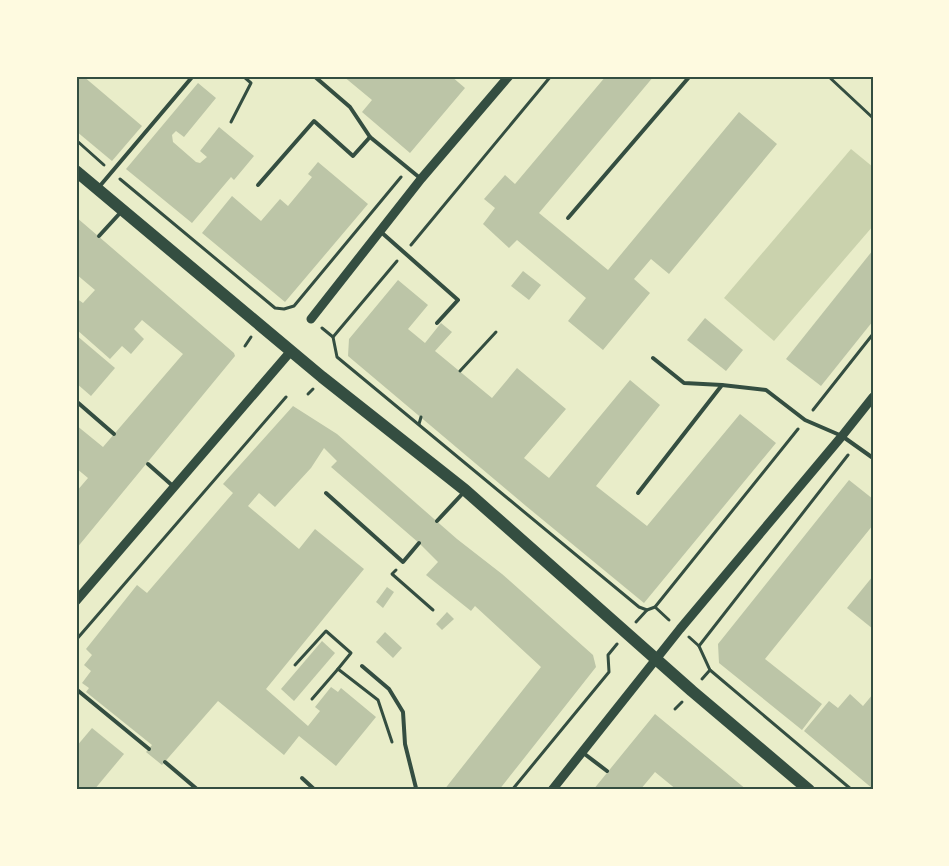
<svg xmlns="http://www.w3.org/2000/svg" width="949" height="866" font-family="'Nunito Sans',sans-serif">
<style>
.green{fill:#cad2ad}
.building{fill:#bcc5a7}
.lines{fill:none;stroke-linecap:round;stroke-linejoin:round}
.path{stroke:#344e41;stroke-width:3}
.service{stroke:#344e41;stroke-width:4}
.tertiary{stroke:#344e41;stroke-width:9}
.primary{stroke:#344e41;stroke-width:12}
.neatline{fill:none;stroke:#344e41;stroke-width:2}
</style>
<rect width="100%" height="100%" fill="#e9edc9"/>
<!-- green -->
<path class="green" d="M851 149 873 167V226L774 341 724 298Z"/>
<!-- building -->
<g class="building">
<path d="M76 76H83L142 126 112 161 76 131Z"/>
<path d="M343 76H451L465 88 410 153 362 112 372 100Z"/>
<path d="M606 76H654L539 213 608 270 739 112 777 144 669 274 651 259 634 279 650 293 603 350 568 321 586 298 517 240 509 248 483 224 495 208 484 199 505 175 515 184Z"/>
<path d="M198 83 216 98 184 137 176 131 172 135 173 142 196 162 200 163 207 157 200 151 219 127 254 156 234 180 231 177 192 223 126 169Z"/>
<path d="M318 162 368 204 285 302 202 233 232 196 261 221 280 199 288 206 312 177 308 174Z"/>
<path d="M76 217 234 353 235 356 76 549V492L88 478 76 468V425L103 447 183 354 142 320 134 329 144 339 131 354 122 346 110 359 76 329V298L83 303 95 290 76 274Z"/>
<path d="M873 250V321L821 386 786 359Z"/>
<path d="M523 271 541 285 529 300 511 286Z"/>
<path d="M398 280 428 305 408 329 425 343 441 323 452 332 435 351 492 398 517 368 566 409 524 458 549 478 630 380 660 405 596 486 647 526 740 414 776 443 644 603 526 506 348 356 349 339Z"/>
<path d="M705 318 743 350 726 371 687 340Z"/>
<path d="M76 335 115 368 91 396 76 383Z"/>
<path d="M293 406 337 434 457 539 502 574 593 655 596 667 499 790H444L541 667 475 606 471 611 426 575 438 562 419 543 331 467 337 461 324 448 311 468 275 507 259 493 248 506 299 549 315 529 364 569 266 689 308 726 320 711 315 707 331 687 338 692 341 688 376 717 336 766 299 736 284 755 218 701 162 765 146 752 152 745 86 692 89 688 82 683 91 671 84 665 92 655 86 649 137 585 147 593 233 493 223 484Z"/>
<path d="M849 480 873 499V525L765 659 822 704 802 730 719 663 718 644Z"/>
<path d="M873 576V629L847 608Z"/>
<path d="M387 587 394 592 383 608 376 602Z"/>
<path d="M447 612 454 619 442 630 436 624Z"/>
<path d="M385 632 402 648 393 658 376 642Z"/>
<path d="M322 641 335 653 294 701 281 689Z"/>
<path d="M850 694 863 706 873 694V789L804 731 829 701 838 708Z"/>
<path d="M655 714 747 790H677L655 772 640 790H593Z"/>
<path d="M92 728 124 754 94 790H76V747Z"/>
</g>
<g class="lines">
<!-- path -->
<g class="path">
<path d="M828 76 873 118"/>
<path d="M231 122 251 83 243 76"/>
<path d="M76 140 104 165"/>
<path d="M120 179 275 308 284 309 294 306 401 177"/>
<path d="M411 245 551 76"/>
<path d="M322 328 333 337 337 357 639 607 647 610 655 607 798 429"/>
<path d="M333 337 397 261"/>
<path d="M245 346 251 337"/>
<path d="M460 371 496 332"/>
<path d="M308 394 313 389"/>
<path d="M813 410 873 334"/>
<path d="M419 424 421 417"/>
<path d="M396 570 392 574 433 610"/>
<path d="M655 607 669 620"/>
<path d="M636 622 647 610"/>
<path d="M689 637 699 646 710 670 852 790"/>
<path d="M76 640 286 397"/>
<path d="M699 646 848 455"/>
<path d="M295 665 326 631 351 653 338 669"/>
<path d="M702 679 710 670"/>
<path d="M312 699 338 669 378 700 392 742"/>
<path d="M675 709 682 702"/>
<path d="M512 790 609 672 608 655 617 644"/>
</g>
<!-- service -->
<g class="service">
<path d="M314 76 350 107 370 137 420 178"/>
<path d="M258 185 314 121 353 156 370 137"/>
<path d="M99 187 193 76"/>
<path d="M568 218 690 76"/>
<path d="M381 232 458 300 437 323"/>
<path d="M99 236 121 212"/>
<path d="M653 358 684 383 722 385 766 390 805 420 842 436 873 458"/>
<path d="M76 401 114 434"/>
<path d="M148 464 174 487"/>
<path d="M326 493 403 562 419 543"/>
<path d="M638 493 722 385"/>
<path d="M437 521 464 492"/>
<path d="M362 666 389 689 403 712 405 744 416 788"/>
<path d="M76 689 149 749"/>
<path d="M582 752 607 771"/>
<path d="M165 762 198 790"/>
<path d="M302 778 315 790"/>
</g>
<!-- tertiary -->
<g class="tertiary">
<path d="M311 319 421 179 509 76"/>
<path d="M76 601 291 351"/>
<path d="M552 790 680 629 842 436 873 397"/>
</g>
<!-- primary -->
<path class="primary" d="M76 171 322 377 465 490 692 691 809 790"/>
</g>
<!-- border -->
<rect width="949" height="866" fill="none" stroke="#fefae0" stroke-width="155"/>
<rect x="78" y="78" width="794" height="710" class="neatline"/>
</svg>
